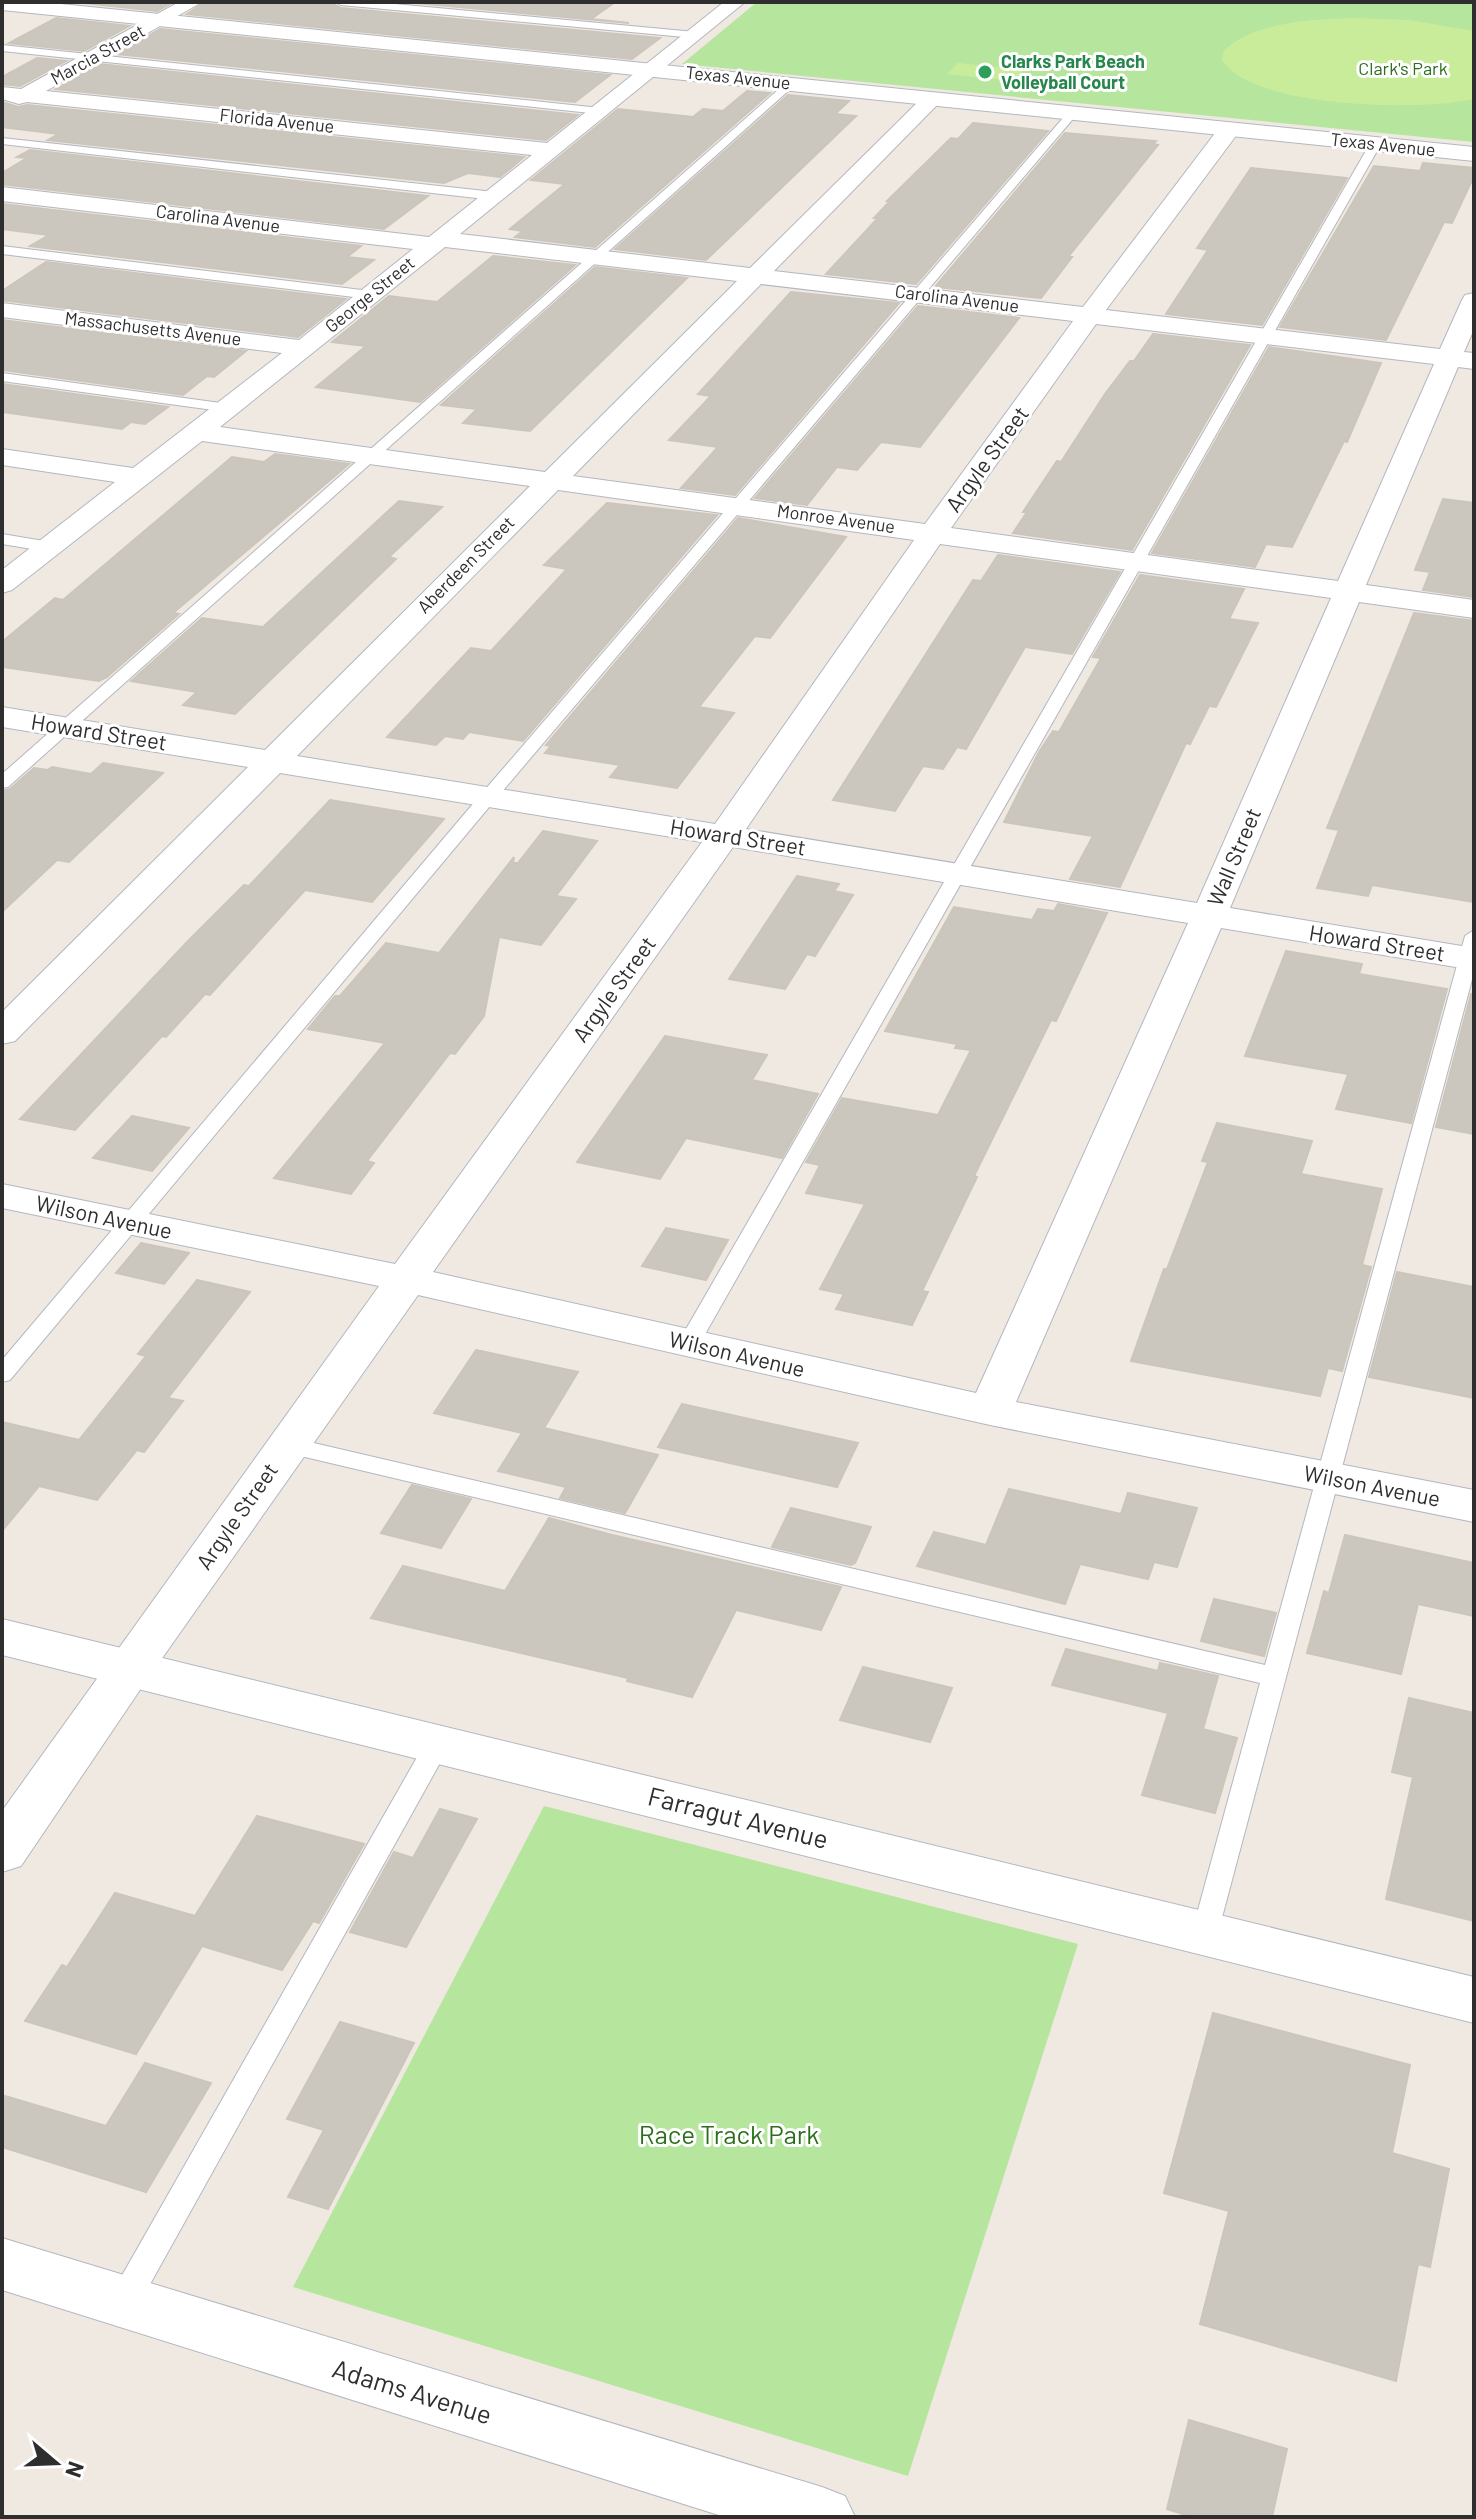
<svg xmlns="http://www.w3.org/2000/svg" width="1476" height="2519" font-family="Barlow,sans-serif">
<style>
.green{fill:#b6e59e}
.pitch{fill:#c9ec9a}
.building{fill:#cbc7bf;stroke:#cbc5ba;stroke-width:2}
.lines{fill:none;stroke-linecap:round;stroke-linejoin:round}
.service-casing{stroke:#b4b7c1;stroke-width:2}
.minor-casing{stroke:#b4b7c1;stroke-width:2}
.tertiary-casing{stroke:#b4b7c1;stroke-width:2}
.service{fill:#fff;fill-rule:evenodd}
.minor{fill:#fff;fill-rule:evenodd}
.tertiary{fill:#fff;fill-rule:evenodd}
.leisure-dot{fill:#2e9e5b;stroke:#fff;stroke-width:3}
.labels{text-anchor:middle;stroke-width:6;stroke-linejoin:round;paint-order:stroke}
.far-street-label{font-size:18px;fill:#2e2e2e;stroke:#fff}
.far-leisure-label{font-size:18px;font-weight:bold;fill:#27864d;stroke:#fff;text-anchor:start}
.far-park-label{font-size:18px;fill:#2c6e1b;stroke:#fff}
.street-label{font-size:22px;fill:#2e2e2e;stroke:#fff}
.near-street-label{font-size:26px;fill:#2e2e2e;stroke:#fff}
.near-park-label{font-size:26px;fill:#2c6e1b;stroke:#fff}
</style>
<rect width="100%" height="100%" fill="#efe9e1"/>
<!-- green -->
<g class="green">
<path d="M757 2H1474V142L682 64Z"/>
<path d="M544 1806 1078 1944 908 2476 293 2287Z"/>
</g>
<!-- pitch -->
<g class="pitch">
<path d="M1353 18 1410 20 1474 31V99C1423 111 1252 109 1222 60L1224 50C1255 22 1313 19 1353 18Z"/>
<path d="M958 63 1024 70 1013 81 947 74Z"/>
</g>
<!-- building -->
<g class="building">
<path d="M87 2H173L157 11 84 3Z"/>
<path d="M205 2H329L341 8 660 38 632 59 187 14Z"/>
<path d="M405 2H615L591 19 629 23Z"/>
<path d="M56 18 129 26 84 51 9 43Z"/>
<path d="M160 29 610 75 575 102 117 54Z"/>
<path d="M37 58 66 61 20 86 2 84V77Z"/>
<path d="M99 64 578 115 546 140 56 89Z"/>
<path d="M747 91 770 93 595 247 515 237 523 231 510 229 565 184 531 180 618 109 693 117 703 109 723 111Z"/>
<path d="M788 95 849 101 835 114 856 116 706 260 615 249Z"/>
<path d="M2 102 18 107 27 105 524 157 500 177 468 173 444 183 48 140 59 134 2 127Z"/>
<path d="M973 123 1048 131 916 284 826 274 878 218H874L890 201H887L951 138 958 139Z"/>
<path d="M1065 133 1156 141 1153 144 1158 145 1068 257H1072L1041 298 935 287Z"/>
<path d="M30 150 428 196 384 229 2 184V173L27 158 17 157Z"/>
<path d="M1423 163 1474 168V176L1452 223 1444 222 1386 340 1280 327 1374 166 1420 171Z"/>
<path d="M1251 168 1347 178 1262 325 1166 314 1208 250 1197 248Z"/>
<path d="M2 204 361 246 347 257 374 260 342 284 30 246 49 235 2 229Z"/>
<path d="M493 256 575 265 420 402 316 387 366 346 332 342 389 296 437 302Z"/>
<path d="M46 262 346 299 298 337 2 300V291Z"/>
<path d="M595 267 687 278 530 431 463 423 477 409 441 405Z"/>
<path d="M791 292 899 303 735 495 681 488 718 447 669 440 711 396 698 394Z"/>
<path d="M918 306 1019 318 920 447 881 442 857 470 837 467 807 505 755 498Z"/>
<path d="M2 320 246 351 214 377 207 376 183 395 2 370Z"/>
<path d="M1153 334 1250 345 1132 550 1013 533 1027 512H1023L1057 461 1061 462 1105 394 1130 361H1134Z"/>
<path d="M1269 347 1381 363 1347 442 1344 441 1292 547 1266 544 1255 567 1152 553Z"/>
<path d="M2 384 168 407 145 424 131 422 122 429 2 412Z"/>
<path d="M275 454 349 464 173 613 179 614 107 677 99 681 2 667V642L55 598 63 600 232 457 264 462Z"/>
<path d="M1443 499 1474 503V597L1423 590 1430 572 1415 570Z"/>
<path d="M399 501 442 507 389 557 396 559 235 714 183 705 197 692 131 681 202 618 263 627Z"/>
<path d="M607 503 717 515 523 741 469 732 463 739 445 736 436 745 387 737 471 648 491 651 567 569 544 565Z"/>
<path d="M738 518 846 537 770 638 755 636 699 707 734 713 677 788 610 777 620 765 545 753 551 746 546 745Z"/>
<path d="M998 555 1120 572 1072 654 1025 647 966 749 957 747 943 769 923 766 895 811 833 800 973 580 981 581Z"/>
<path d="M1140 575 1244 589 1229 619 1258 623 1216 707 1209 706 1190 744 1186 743 1120 887 1070 879 1093 836 1004 822 1039 752 1053 731 1059 732 1101 658 1093 657Z"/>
<path d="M1414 613 1474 621V902L1372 885 1368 896 1317 888 1339 830 1327 828Z"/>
<path d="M103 763 163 773 69 862 57 860 2 912V791L10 789 34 768 48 770 52 767 91 774Z"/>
<path d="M330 800 444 819 372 902 305 890 210 995 205 994 166 1037 162 1036 75 1130 20 1119 188 941 244 885 249 886Z"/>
<path d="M543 831 597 841 556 896 576 899 541 945 499 937 484 1016 455 1054 450 1053 367 1161 374 1163 351 1194 274 1178 385 1043 308 1029 335 996H340L386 943 439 953 514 857 513 863H518Z"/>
<path d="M797 876 839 884 834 891 853 895 815 956 807 954 785 989 729 979Z"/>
<path d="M1058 904 1107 913 1056 1021 1051 1020 974 1176 977 1177 922 1291 928 1292 912 1325 836 1309 844 1294 820 1289 865 1204 806 1193 820 1165 806 1162 842 1098 938 1115 971 1050 955 1048 957 1044 885 1031 954 907 1032 920 1038 909 1054 911Z"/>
<path d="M1286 951 1362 964 1359 974 1447 989 1411 1123 1336 1109 1348 1074 1245 1056Z"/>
<path d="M1471 994H1474V1134L1436 1127Z"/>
<path d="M665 1036 767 1055 752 1080 818 1094 782 1158 686 1138 660 1179 577 1162Z"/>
<path d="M132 1116 189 1128 152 1171 93 1158Z"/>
<path d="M1217 1123 1312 1141 1301 1174 1382 1189 1362 1265 1371 1267 1342 1371 1328 1368 1320 1396 1131 1361 1164 1269H1167L1208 1162 1202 1161Z"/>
<path d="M666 1228 728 1240 706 1280 642 1266Z"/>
<path d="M141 1243 189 1253 164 1284 116 1273Z"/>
<path d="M1397 1272 1474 1287V1398L1369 1377Z"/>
<path d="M197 1280 250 1292 168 1398 183 1401 144 1452 137 1450 97 1500 39 1486 2 1531V1422L79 1440 146 1356 138 1354Z"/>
<path d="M476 1350 578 1372 544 1428 658 1455 625 1513 560 1498 566 1487 498 1471 522 1433 434 1413Z"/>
<path d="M682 1404 858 1443 837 1487 658 1447Z"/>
<path d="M412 1485 471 1499 441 1548 381 1533Z"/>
<path d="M1009 1489 1121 1514 1128 1493 1197 1508 1177 1567 1154 1562 1148 1579 1080 1564 1065 1604 917 1566 934 1532 986 1545Z"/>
<path d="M791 1508 871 1527 855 1563 851 1565 772 1547Z"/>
<path d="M549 1518 612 1535 841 1587 821 1630 736 1610 692 1697 627 1681 628 1678 371 1618 403 1566 505 1591Z"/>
<path d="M1345 1535 1474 1563V1616L1418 1604 1401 1674 1307 1653 1324 1591 1329 1593Z"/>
<path d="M1214 1599 1276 1613 1264 1656 1201 1641Z"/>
<path d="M1066 1649 1158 1671 1160 1663 1218 1676 1203 1729 1237 1738 1215 1813 1142 1795 1168 1713 1052 1685Z"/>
<path d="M863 1667 952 1688 930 1742 840 1720Z"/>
<path d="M1409 1698 1474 1713V1921L1386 1899 1413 1777 1392 1772Z"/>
<path d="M440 1809 477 1819 406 1947 350 1932 394 1852 413 1858Z"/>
<path d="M257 1816 364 1844 319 1923 313 1921 282 1970 202 1946 136 2054 25 2021 62 1965 67 1967 115 1893 195 1916Z"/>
<path d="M1213 2013 1410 2065 1392 2153 1449 2169 1430 2267 1418 2264 1396 2381 1200 2324 1229 2211 1164 2193Z"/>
<path d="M340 2022 414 2043 328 2209 288 2197 324 2130 287 2119Z"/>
<path d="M145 2063 211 2083 146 2192 2 2147V2095L106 2126Z"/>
<path d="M1189 2420 1287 2449 1272 2517H1192L1167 2509Z"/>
</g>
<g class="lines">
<defs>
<g id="service">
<path d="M336 2H373L695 32 700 35 695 38 341 5Z"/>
<path d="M2 45 600 108 605 111 600 114 2 51Z"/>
<path d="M787 82 796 84 8 787 2 788V774Z"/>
<path d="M1069 111 1078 113 495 800 10 1380 2 1382V1360L483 792Z"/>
<path d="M2 138 494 192 500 196 494 200 2 144Z"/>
<path d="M1371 142 1381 144 700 1343 697 1348H681L678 1343Z"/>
<path d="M2 246 370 291 376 295 370 299 2 254Z"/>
<path d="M2 373 228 404 235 408 228 412 2 381Z"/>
<path d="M2 534 50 542 58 547 50 552 2 544Z"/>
<path d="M1474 930V972L1216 1940 1206 1943 1196 1940 1192 1932 1260 1683 288 1453 280 1450 276 1445 280 1440 288 1437 1265 1665 1465 936Z"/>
<path d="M437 1735 446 1738 450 1745 134 2313 123 2317 112 2313 107 2303 112 2293 428 1738Z"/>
</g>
<g id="minor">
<path d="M179 2H202L46 91 547 143 724 2H745L460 234 750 268 925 95H939L942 99 939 103 774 271 1083 307 1222 124 1230 123 1241 129 1106 310 1440 349 1462 300 1465 295 1474 293V329L1464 352 1474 353V369L1458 367 1366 585 1474 600V618L1359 602 1230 908 1474 948V970L1221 928 1016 1402 1474 1490V1522L990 1425 418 1295 146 1681 21 1866 2 1872V1811L379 1286 2 1208V1184L395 1264 702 842 280 773 15 1041 2 1044V1012L248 767 2 727V707L265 750 530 486 202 441 12 590 2 593V570L115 482 2 465V449L133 468 282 353 2 317V303L299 340 413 249 2 201V187L429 237 532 155 27 102 19 104 2 99V87L21 89ZM445 247 737 281 545 472 220 427ZM761 284 1073 321 925 524 573 476ZM1096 324 1434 364 1338 581 951 528ZM558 490 914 540 715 824 297 756ZM940 544 1331 598 1197 903 746 829ZM733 847 1188 923 976 1393 433 1272Z"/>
<path d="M2 2238 822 2487 845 2496 855 2517H725L2 2290Z"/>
</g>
<g id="tertiary">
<path d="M2 2H41L1474 147V161L2 10Z"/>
<path d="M2 1619 1474 1977V2023L2 1655Z"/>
</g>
</defs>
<!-- service casing -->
<use href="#service" class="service-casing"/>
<!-- minor casing -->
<use href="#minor" class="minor-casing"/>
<!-- tertiary casing -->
<use href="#tertiary" class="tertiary-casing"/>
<!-- service -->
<use href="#service" class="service"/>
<!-- minor -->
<use href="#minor" class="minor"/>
<!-- tertiary -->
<use href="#tertiary" class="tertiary"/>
</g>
<!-- markers -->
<circle class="leisure-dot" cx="985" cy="72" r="8"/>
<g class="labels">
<!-- far-street labels -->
<g class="far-street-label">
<text transform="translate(98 55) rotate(-29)" y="6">Marcia Street</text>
<text transform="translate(738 78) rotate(6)" y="6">Texas Avenue</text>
<text transform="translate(277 121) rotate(6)" y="6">Florida Avenue</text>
<text transform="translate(1383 145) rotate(6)" y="6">Texas Avenue</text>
<text transform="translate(218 219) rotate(7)" y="6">Carolina Avenue</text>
<text transform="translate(370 295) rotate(-39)" y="6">George Street</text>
<text transform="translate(957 299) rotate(7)" y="6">Carolina Avenue</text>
<text transform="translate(153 329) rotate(7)" y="6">Massachusetts Avenue</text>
<text transform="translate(836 519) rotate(8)" y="6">Monroe Avenue</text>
<text transform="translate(466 565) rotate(-45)" y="6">Aberdeen Street</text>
</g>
<!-- far-leisure labels -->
<g class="far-leisure-label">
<text x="1001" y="68">Clarks Park Beach<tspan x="1001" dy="21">Volleyball Court</tspan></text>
</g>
<!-- far-park labels -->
<g class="far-park-label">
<text x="1403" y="75">Clark's Park</text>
</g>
<!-- street labels -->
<g class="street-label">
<text transform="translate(987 459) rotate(-54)" y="8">Argyle Street</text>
<text transform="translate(99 732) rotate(9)" y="8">Howard Street</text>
<text transform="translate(738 837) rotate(9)" y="8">Howard Street</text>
<text transform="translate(1234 857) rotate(-67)" y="8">Wall Street</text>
<text transform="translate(1377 943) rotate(9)" y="8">Howard Street</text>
<text transform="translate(614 989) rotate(-54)" y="8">Argyle Street</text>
<text transform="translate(104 1217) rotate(12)" y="8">Wilson Avenue</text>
<text transform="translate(737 1354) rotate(13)" y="8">Wilson Avenue</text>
<text transform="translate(1372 1486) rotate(11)" y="8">Wilson Avenue</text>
<text transform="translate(237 1516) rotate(-55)" y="8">Argyle Street</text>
</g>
<!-- near-street labels -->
<g class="near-street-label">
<text transform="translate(738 1818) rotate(14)" y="9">Farragut Avenue</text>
<text transform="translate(412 2392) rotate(17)" y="9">Adams Avenue</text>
</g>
<!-- near-park labels -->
<g class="near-park-label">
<text x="729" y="2144">Race Track Park</text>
</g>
</g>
<!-- border -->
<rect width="1476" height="2519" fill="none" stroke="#2e2e2e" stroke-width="8"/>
<!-- north arrow -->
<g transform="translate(56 2463) rotate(109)" stroke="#ffffff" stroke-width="6" paint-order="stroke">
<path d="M0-6L14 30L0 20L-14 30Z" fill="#2e2e2e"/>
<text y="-12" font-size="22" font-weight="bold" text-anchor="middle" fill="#2e2e2e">N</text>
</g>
</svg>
